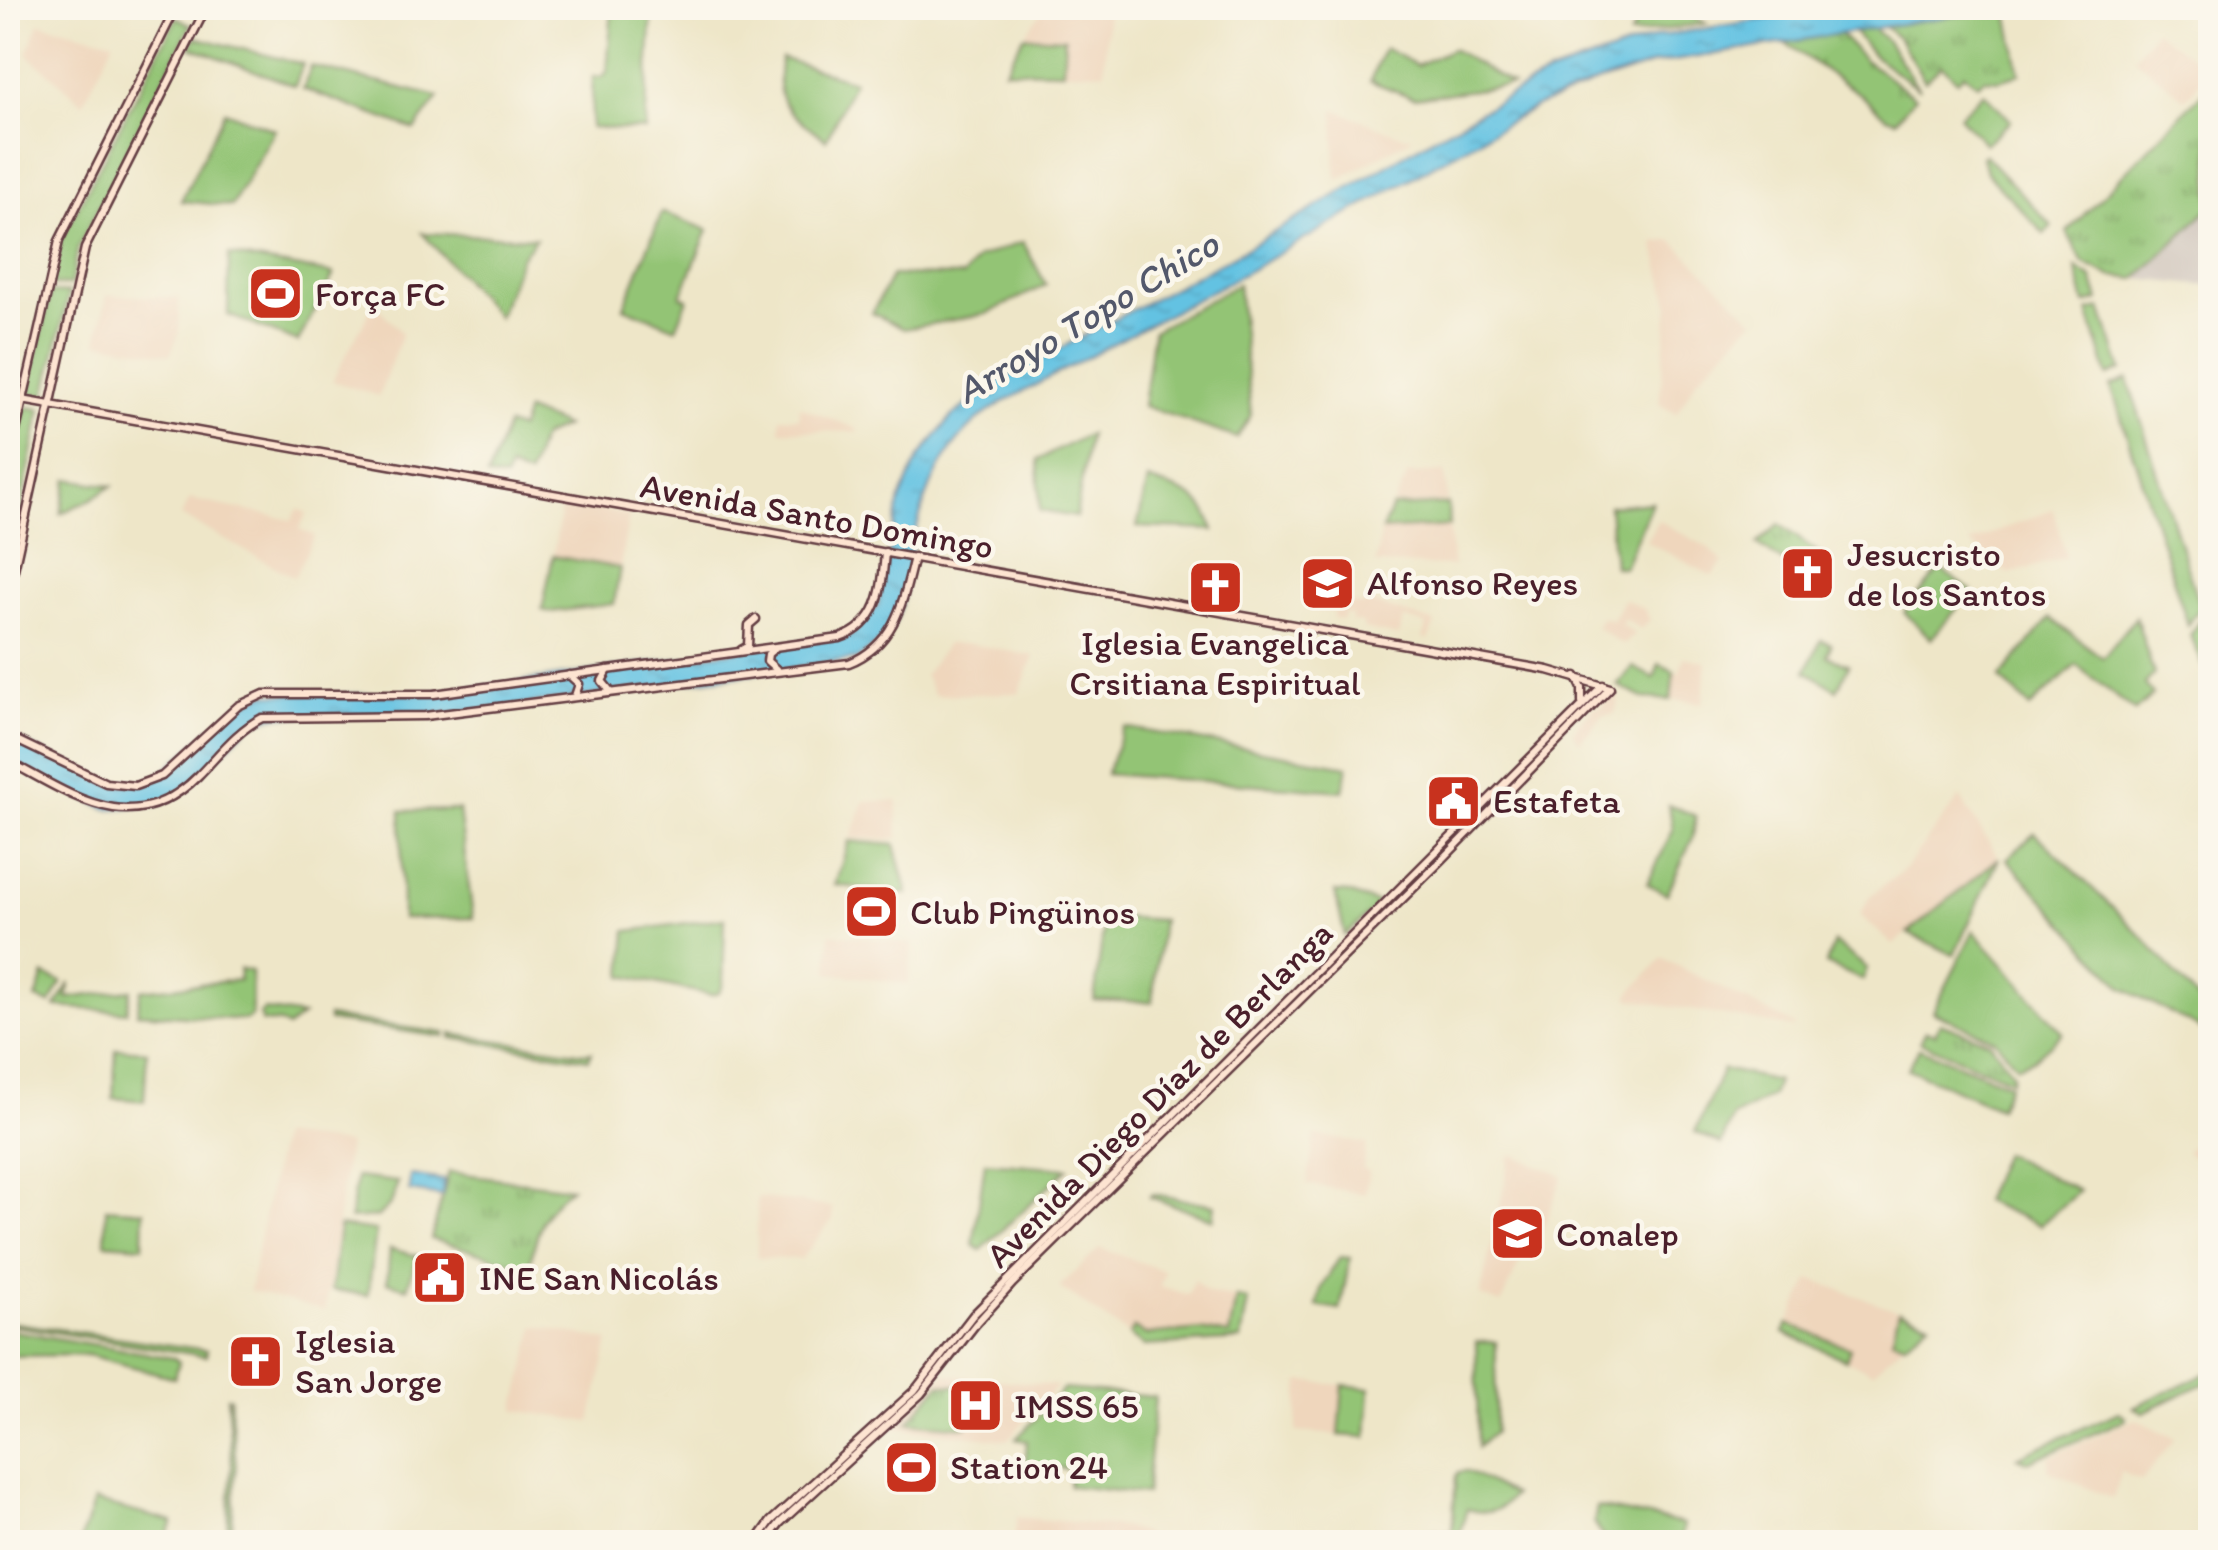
<svg xmlns="http://www.w3.org/2000/svg" width="2218" height="1550" font-family="Itim,sans-serif">
<style>
.built{fill:#efd6bc}
.industrial{fill:#cdc2b9}
.grass{fill:url(#grass-tufts);stroke:#6e7250;stroke-width:2.5}
.park{fill:#93c474;stroke:#6e7250;stroke-width:2.5}
.water{fill:url(#water-ripples);stroke:#577086;stroke-width:2.5}
.lines{fill:none;stroke-linecap:round;stroke-linejoin:round}
.secondary-casing{stroke:#633d43;stroke-width:11}
.secondary{stroke:#fde4d1;stroke-width:6}
.labels{text-anchor:middle;stroke-width:9;stroke-linejoin:round;paint-order:stroke}
.poi-label{font-size:35px;fill:#4a1f2b;stroke:#fbf7ec;text-anchor:start}
.street-label{font-size:35px;fill:#4a1f2b;stroke:#fbf7ec}
.water-label{font-size:38px;font-style:italic;fill:#53586b;stroke:#fbf7ec}
</style>
<defs>
<pattern id="grass-tufts" width="24" height="20" patternUnits="userSpaceOnUse" patternTransform="scale(2.5)"><rect width="24" height="20" fill="#93c474"/><path d="M3 7l-1-3M5 7V3M7 7l1-3M15 17l-1-3M17 17v-4M19 17l1-3" fill="none" stroke="#7a9f5f"/></pattern>
<pattern id="water-ripples" width="26" height="14" patternUnits="userSpaceOnUse" patternTransform="scale(2.5)"><rect width="26" height="14" fill="#64c2e2"/><path d="M2 4q2-2 4 0t4 0M15 11q2-2 4 0t4 0" fill="none" stroke="#58a6c2"/></pattern>
</defs>
<rect width="100%" height="100%" fill="#fbf7ec"/>
<filter id="ink" filterUnits="userSpaceOnUse"><feTurbulence type="fractalNoise" baseFrequency=".01" numOctaves="2"/><feDisplacementMap in="SourceGraphic" scale="20" xChannelSelector="R" yChannelSelector="G"/><feConvolveMatrix kernelMatrix="1 2 1 2 8 2 1 2 1" color-interpolation-filters="sRGB"/></filter>
<filter id="wash" filterUnits="userSpaceOnUse"><feTurbulence type="fractalNoise" baseFrequency=".0048" numOctaves="4" result="noise"/><feDisplacementMap in="SourceGraphic" scale="40" xChannelSelector="R" yChannelSelector="G"/><feGaussianBlur stdDeviation="2.25" result="paint"/><feColorMatrix in="noise" values="0 0 0 0 0 0 0 0 0 0 0 0 0 0 0 0 0 1.4 0 .05"/><feComposite in="paint" operator="in"/></filter>
<g filter="url(#wash)">
<rect width="100%" height="100%" fill="#eee6c8"/>
<!-- built -->
<g class="built">
<path d="M1044 8H1108L1104 72 1063 71 1065 38 1024 36Z"/>
<path d="M39 23 114 41 83 103 27 54Z"/>
<path d="M2155 30 2210 70 2185 99 2134 58Z"/>
<path d="M1334 109 1403 136H1415L1336 181Z"/>
<path d="M1672 240 1754 320 1697 379 1676 414 1659 404 1669 304 1654 243Z"/>
<path d="M107 295 179 298V334L170 355 97 342Z"/>
<path d="M374 303 402 333 379 396 332 381Z"/>
<path d="M799 406 857 429 858 432 780 430V417L799 418Z"/>
<path d="M1445 472 1448 502 1393 505 1408 474Z"/>
<path d="M190 499 292 520 298 509 307 513 299 529 315 536 294 577 181 516Z"/>
<path d="M562 503 629 515 620 568 553 556Z"/>
<path d="M2053 509 2066 557 2009 574 1970 543Z"/>
<path d="M1658 520 1707 547 1723 562 1712 576 1646 541Z"/>
<path d="M1449 526 1453 566 1375 564 1382 530Z"/>
<path d="M1305 570 1350 573 1348 594H1307Z"/>
<path d="M1624 599 1644 609 1650 620 1641 629 1624 619 1621 624 1635 634 1623 645 1596 627 1602 617 1612 620Z"/>
<path d="M1312 601 1365 605 1366 601 1435 623 1428 640 1423 639 1427 625 1404 618 1398 636 1363 629 1364 624 1351 621 1352 615 1344 614 1343 620 1333 618V611H1311Z"/>
<path d="M947 644H971L1034 656 1019 693 934 695 924 675Z"/>
<path d="M1684 657 1706 662 1703 703 1671 700 1674 671 1679 673Z"/>
<path d="M1610 692 1619 698 1615 714 1603 715 1580 742 1573 733 1575 727 1594 707H1601Z"/>
<path d="M1960 797 1999 858 1893 945 1860 915 1871 895 1904 870Z"/>
<path d="M864 801H898V839L851 838Z"/>
<path d="M830 933 912 944 908 984 828 973Z"/>
<path d="M1662 958 1794 1025 1795 1028 1629 999V995Z"/>
<path d="M2210 1128V1166L2185 1152Z"/>
<path d="M1315 1135 1367 1144 1363 1169 1369 1171 1365 1194 1307 1184Z"/>
<path d="M280 1136 348 1144 325 1311 249 1291Z"/>
<path d="M1511 1154 1563 1176 1537 1243 1529 1241 1501 1304 1480 1296Z"/>
<path d="M757 1197 832 1207 833 1219 801 1259 757 1258Z"/>
<path d="M1100 1248 1165 1271 1160 1286 1188 1295 1194 1280 1207 1292 1236 1298 1229 1335 1201 1330 1146 1335 1134 1328 1129 1335 1059 1287Z"/>
<path d="M1810 1279 1930 1322 1872 1372 1784 1333Z"/>
<path d="M535 1326 609 1341 591 1422 515 1410Z"/>
<path d="M944 1374 1058 1386 1007 1440 892 1427Z"/>
<path d="M1300 1381 1343 1385 1339 1435 1296 1432Z"/>
<path d="M2136 1419 2175 1438 2142 1481 2121 1472 2113 1499 2048 1470 2049 1457Z"/>
<path d="M1017 1517 1124 1527 1170 1542H1014Z"/>
</g>
<!-- industrial -->
<path class="industrial" d="M2207 210 2210 211V286L2136 279Z"/>
<!-- grass -->
<g class="grass">
<path d="M2007 8 2020 74 1998 80 1984 79 1978 84 1964 73 1957 81 1942 65 1925 81 1899 39 1884 26Z"/>
<path d="M1872 27 1888 42 1919 89 1874 56 1853 31Z"/>
<path d="M1839 33 1865 60 1915 97 1896 120 1886 117 1861 95 1785 43Z"/>
<path d="M2210 85V211L2207 210 2136 279 2111 276 2083 263 2067 232Z"/>
<path d="M1779 524 1831 562 1813 583 1757 544Z"/>
<path d="M1834 942 1867 968 1863 980 1826 964Z"/>
<path d="M328 1017 445 1033V1037L328 1021Z"/>
<path d="M1940 1023 1990 1042 2013 1074 2011 1080 1920 1042 1926 1031 1935 1034Z"/>
<path d="M451 1034 584 1053 592 1052 589 1059 451 1038Z"/>
<path d="M449 1172 571 1188C541 1209 537 1233 529 1267L431 1239Z"/>
<path d="M8 1322 207 1350 206 1356 8 1325Z"/>
<path d="M940 1384 969 1387V1401L993 1403 982 1412 968 1411 966 1427 908 1422Z"/>
<path d="M227 1397H230L236 1465 231 1542H227L232 1465Z"/>
</g>
<!-- park -->
<g class="park">
<path d="M612 8H652L645 130 591 128 593 77H602L607 72Z"/>
<path d="M1645 8H1677L1706 23 1630 35Z"/>
<path d="M177 17 191 25 78 248 71 285H52L61 240Z"/>
<path d="M1024 36 1065 38 1063 71 1005 70Z"/>
<path d="M195 37 303 64 295 86 191 47Z"/>
<path d="M1384 48 1417 65 1452 49 1512 85 1414 98 1370 81Z"/>
<path d="M781 58 854 81 826 140C791 112 772 108 781 58Z"/>
<path d="M311 66 439 97 415 130 303 89Z"/>
<path d="M1984 92 2011 121 1985 144 1959 116Z"/>
<path d="M225 111 275 130 232 206 181 201Z"/>
<path d="M1985 155 2052 226 2044 234 1986 172 1982 157Z"/>
<path d="M662 212 708 230 681 296 688 299 676 328 624 307Z"/>
<path d="M422 233 536 238 521 257 498 317Z"/>
<path d="M1023 242 1046 285 986 314 904 329 872 313 892 275 963 276 978 258Z"/>
<path d="M229 255 334 274 298 342 228 315Z"/>
<path d="M2076 268 2092 278 2099 300 2085 304Z"/>
<path d="M1238 284 1251 415 1237 438 1143 406 1153 331Z"/>
<path d="M51 292 69 293 45 396 28 393Z"/>
<path d="M2101 308 2122 370 2108 376 2088 311Z"/>
<path d="M2128 379 2200 608 2188 625 2111 386Z"/>
<path d="M25 407 41 409 20 512 8 510V486Z"/>
<path d="M526 411 565 426 542 437 528 476 509 468 505 479 487 477 507 425 520 429Z"/>
<path d="M1089 434 1076 517 1040 511 1038 460Z"/>
<path d="M68 479 112 486 90 500 61 513Z"/>
<path d="M1148 480C1184 494 1201 491 1214 530L1137 527Z"/>
<path d="M1652 502 1624 567H1614L1609 506Z"/>
<path d="M1448 504 1449 526 1382 530 1392 507Z"/>
<path d="M553 556 620 568 614 604 551 612 542 610Z"/>
<path d="M1940 569 1972 591 1931 639 1904 612Z"/>
<path d="M2136 617 2154 674 2145 684 2153 695 2135 711 2076 665 2030 707 2000 678 2050 618 2103 658Z"/>
<path d="M2203 617 2210 642V680L2190 635Z"/>
<path d="M1821 640 1831 644 1827 656 1849 665 1837 690 1806 671Z"/>
<path d="M1659 664 1674 671 1671 700 1643 698 1617 685 1633 667 1654 678Z"/>
<path d="M1124 727 1348 766 1343 791 1106 774Z"/>
<path d="M1669 805 1696 816 1693 837 1667 894 1647 884 1673 830Z"/>
<path d="M459 810 473 918 402 919 401 811Z"/>
<path d="M2035 833 2145 939 2210 1014V1034L2123 988 2007 859Z"/>
<path d="M849 841 895 845 908 894 835 885Z"/>
<path d="M1999 858 1954 955 1908 933Z"/>
<path d="M1335 892 1348 893 1380 904 1345 936Z"/>
<path d="M1105 916 1162 920 1152 1002 1094 1000Z"/>
<path d="M725 918 723 985 719 993 711 995 623 976 627 931Z"/>
<path d="M1974 931 2063 1033 2033 1060 2017 1066 1995 1040 1933 1012Z"/>
<path d="M240 969 251 971 252 1015 247 1020 137 1013 141 990 239 980Z"/>
<path d="M44 975 62 982 50 1004 36 999Z"/>
<path d="M70 983 67 998 131 990 127 1012 56 1007Z"/>
<path d="M264 1010 302 1016 287 1028 280 1023 262 1022 260 1014Z"/>
<path d="M1919 1048 2009 1084 1999 1108 1908 1069Z"/>
<path d="M116 1049 147 1051 144 1101 113 1098Z"/>
<path d="M1723 1069 1777 1081 1772 1096 1733 1117 1721 1144 1695 1132Z"/>
<path d="M2003 1153 2079 1191 2040 1225 1983 1201Z"/>
<path d="M985 1162 1068 1168 981 1250 973 1245Z"/>
<path d="M356 1177 398 1182 391 1204 378 1217 350 1219Z"/>
<path d="M1153 1194 1215 1205 1213 1219 1150 1197Z"/>
<path d="M106 1208 144 1211 143 1246 105 1243Z"/>
<path d="M339 1226 376 1231 368 1295 331 1290Z"/>
<path d="M390 1249 418 1256 407 1288 387 1282Z"/>
<path d="M1340 1257 1350 1258 1340 1310 1317 1306 1321 1288Z"/>
<path d="M1236 1298 1248 1300 1241 1340 1144 1346 1129 1335 1134 1328 1146 1335 1201 1330 1229 1335Z"/>
<path d="M1899 1311 1930 1322 1905 1343 1892 1339Z"/>
<path d="M1788 1324 1850 1348 1846 1360 1784 1333Z"/>
<path d="M8 1330 174 1358 179 1362 175 1378 88 1355 8 1356Z"/>
<path d="M1476 1342H1496L1495 1432 1478 1447Z"/>
<path d="M2210 1372V1381L2143 1412 2133 1407Z"/>
<path d="M1343 1385 1370 1388 1367 1437 1339 1435Z"/>
<path d="M1064 1389 1155 1397 1146 1494 1069 1486 1070 1469 1025 1465 1027 1441 1016 1439Z"/>
<path d="M2119 1412 2126 1417 2125 1420 2028 1462 2017 1457Z"/>
<path d="M1466 1471 1513 1495C1499 1513 1488 1515 1467 1509L1457 1542H1425L1427 1531 1452 1532 1456 1476 1459 1472Z"/>
<path d="M94 1501 173 1522 165 1542H80Z"/>
<path d="M1597 1507 1684 1524 1681 1542H1606L1594 1522Z"/>
</g>
<!-- water -->
<g class="water">
<path d="M1832 8H2000L1654 64 1593 84 1536 107 1254 268 1002 403C944 437 921 496 910 560 906 582 904 607 892 628 884 640 868 650 857 659L462 713 275 716 251 724 186 788 158 805 107 809 8 761V736L116 786 153 781 238 706 264 694H434L852 634 878 605 900 500 918 459 952 416 999 381 1244 250 1434 137 1549 74 1659 36Z"/>
<path d="M410 1175 444 1180 442 1196 409 1191Z"/>
</g>
</g>
<g filter="url(#ink)">
<g class="lines">
<defs>
<g id="secondary">
<path d="M22 400 1548 670 1610 688 1441 861 1013 1283 975 1325 921 1394 780 1523 765 1542"/>
<path d="M8 466 59 241 176 8"/>
<path d="M8 597 85 248 206 8"/>
<path d="M774 649 768 654 767 661 776 669"/>
<path d="M741 650 748 646 749 625 756 619"/>
<path d="M608 670 602 681 611 692"/>
<path d="M569 675 579 684 575 696"/>
<path d="M1576 676 1582 688V702"/>
<path d="M8 736 106 783 135 786 162 776 238 706 264 694H434L840 638C880 624 882 588 885 552"/>
<path d="M8 761C74 796 133 841 198 776 218 756 236 731 262 718L425 716 849 663C896 644 903 601 914 557"/>
<path d="M756 1542 771 1521 915 1390 973 1315 1603 685"/>
</g>
</defs>
<!-- secondary casing -->
<use href="#secondary" class="secondary-casing"/>
<!-- secondary -->
<use href="#secondary" class="secondary"/>
</g>
</g>
<!-- icons -->
<defs>
<symbol id="stadium-square" viewBox="-11 -11 22 22"><rect x="-9" y="-9" width="18" height="18" rx="4" fill="#c8321e" stroke="#fbf7ec"/><path d="M0-5a6.5 5 0 1 0 0 10a6.5 5 0 1 0 0-10ZM-3.5-1.8h7v3.6h-7Z" fill="#fff"/></symbol>
<symbol id="church-square" viewBox="-11 -11 22 22"><rect x="-9" y="-9" width="18" height="18" rx="4" fill="#c8321e" stroke="#fbf7ec"/><path d="M-1.2-6h2.4v3.5h3.3v2.4h-3.3V6h-2.4V-.1h-3.3v-2.4h3.3Z" fill="#fff"/></symbol>
<symbol id="university-square" viewBox="-11 -11 22 22"><rect x="-9" y="-9" width="18" height="18" rx="4" fill="#c8321e" stroke="#fbf7ec"/><path d="M0-5L7-2L0 1L-7-2ZM-4 1L0 2.5L4 1V4Q0 6-4 4Z" fill="#fff"/></symbol>
<symbol id="civic-square" viewBox="-11 -11 22 22"><rect x="-9" y="-9" width="18" height="18" rx="4" fill="#c8321e" stroke="#fbf7ec"/><path d="M-.6-6.5H3V-4.5H.6V-3L4-1V1h2V6H-6V1h2V-1L-.6-3ZM-1.2 2.5V6h2.4V2.5Z" fill="#fff"/></symbol>
<symbol id="hospital-square" viewBox="-11 -11 22 22"><rect x="-9" y="-9" width="18" height="18" rx="4" fill="#c8321e" stroke="#fbf7ec"/><path d="M-5-5h3v3.5h4V-5h3V5h-3V1.5h-4V5h-3Z" fill="#fff"/></symbol>
</defs>
<g fill-rule="evenodd">
<use href="#stadium-square" x="244" y="262" width="63" height="63"/>
<use href="#church-square" x="1776" y="542" width="63" height="63"/>
<use href="#university-square" x="1296" y="552" width="63" height="63"/>
<use href="#church-square" x="1184" y="556" width="63" height="63"/>
<use href="#civic-square" x="1422" y="770" width="63" height="63"/>
<use href="#stadium-square" x="840" y="880" width="63" height="63"/>
<use href="#university-square" x="1486" y="1202" width="63" height="63"/>
<use href="#civic-square" x="408" y="1246" width="63" height="63"/>
<use href="#church-square" x="224" y="1330" width="63" height="63"/>
<use href="#hospital-square" x="944" y="1374" width="63" height="63"/>
<use href="#stadium-square" x="880" y="1436" width="63" height="63"/>
</g>
<g class="labels">
<!-- poi labels -->
<g class="poi-label">
<text x="315" y="306">Força FC</text>
<text x="1847" y="566">Jesucristo<tspan x="1847" dy="40">de los Santos</tspan></text>
<text x="1367" y="595">Alfonso Reyes</text>
<text x="1215" y="655" text-anchor="middle">Iglesia Evangelica<tspan x="1215" dy="40">Crsitiana Espiritual</tspan></text>
<text x="1493" y="813">Estafeta</text>
<text x="910" y="924">Club Pingüinos</text>
<text x="1556" y="1246">Conalep</text>
<text x="479" y="1290">INE San Nicolás</text>
<text x="295" y="1353">Iglesia<tspan x="295" dy="40">San Jorge</tspan></text>
<text x="1014" y="1418">IMSS 65</text>
<text x="950" y="1479">Station 24</text>
</g>
<!-- street labels -->
<g class="street-label">
<text transform="translate(817 516) rotate(10)" y="12">Avenida Santo Domingo</text>
<text transform="translate(1159 1094) rotate(-45)" y="12">Avenida Diego Díaz de Berlanga</text>
</g>
<!-- water labels -->
<g class="water-label">
<text transform="translate(1087 317) rotate(-31)" y="13">Arroyo Topo Chico</text>
</g>
</g>
<!-- margin -->
<rect width="2218" height="1550" fill="none" stroke="#fbf7ec" stroke-width="40"/>
</svg>
